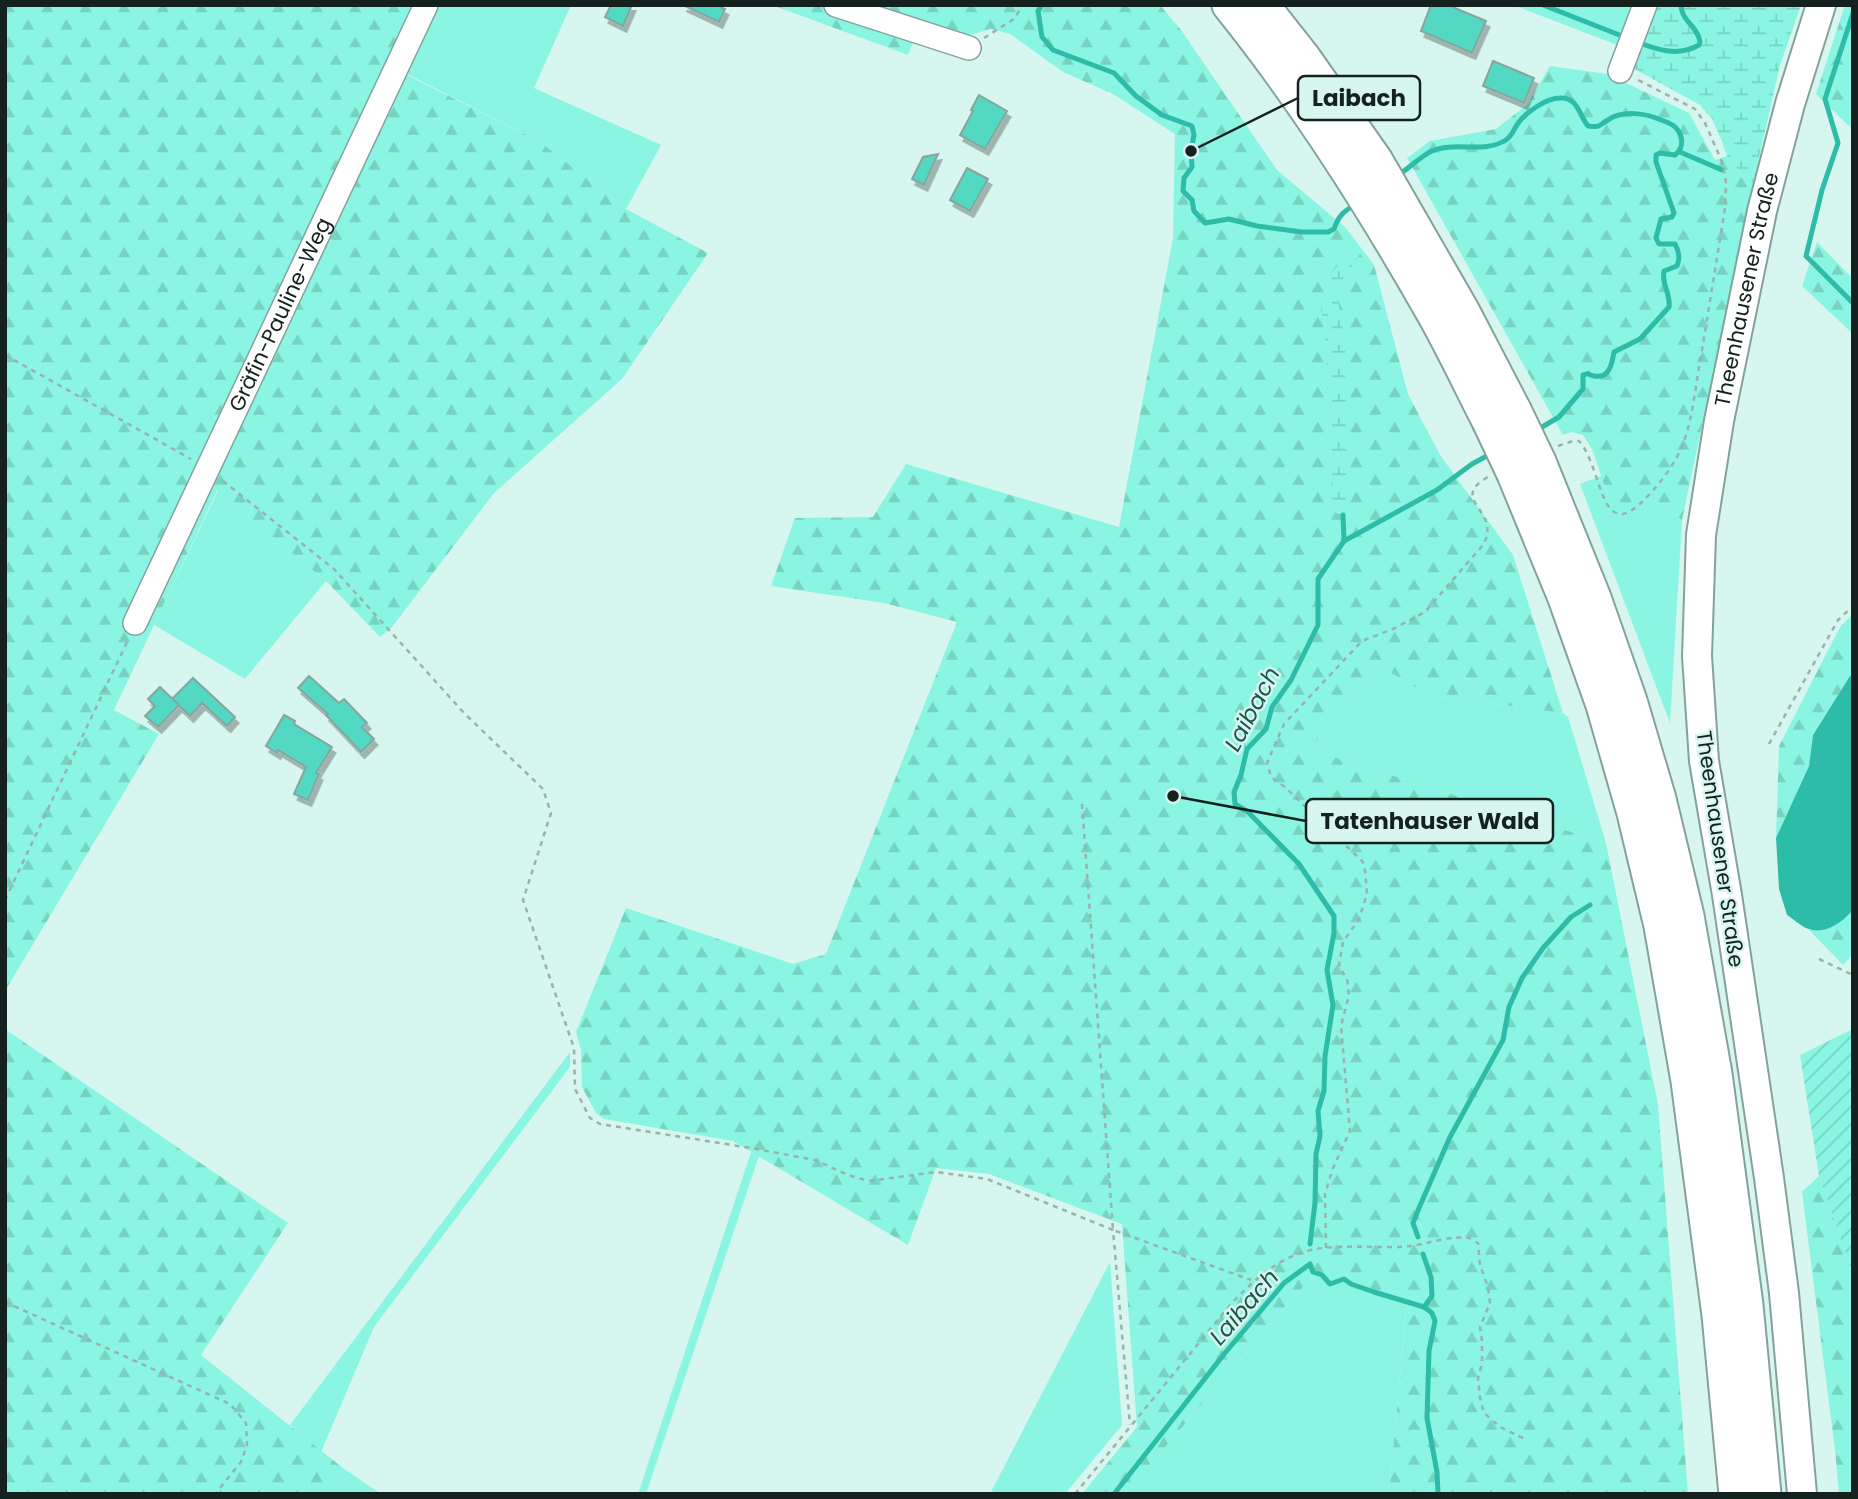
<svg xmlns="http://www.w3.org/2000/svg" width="1858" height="1499" font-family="Poppins,sans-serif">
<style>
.grass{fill:#8af5e2}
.forest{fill:url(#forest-firs)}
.wetland{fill:url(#wetland-marsh)}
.garden{fill:url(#garden-furrows)}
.water{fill:#2dbca8}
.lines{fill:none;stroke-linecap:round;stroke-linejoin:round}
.stream{stroke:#2dbca8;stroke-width:5}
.building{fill:#52d8c3;stroke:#87a59e;stroke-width:2;filter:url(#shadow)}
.minor-casing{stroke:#84a29c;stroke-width:26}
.major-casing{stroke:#84a29c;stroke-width:32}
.highway-casing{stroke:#84a29c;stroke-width:37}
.path{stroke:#99b2ac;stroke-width:2.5;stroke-dasharray:5 5;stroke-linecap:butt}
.minor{stroke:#fff;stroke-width:23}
.major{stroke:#fff;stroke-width:28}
.highway{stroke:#fff;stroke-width:33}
.highway-bridge-casing{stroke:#84a29c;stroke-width:37;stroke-linecap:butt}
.highway-bridge{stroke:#fff;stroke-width:33}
.labels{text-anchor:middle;stroke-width:5;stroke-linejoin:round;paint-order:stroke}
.street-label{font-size:21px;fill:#15211e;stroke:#d7f6ef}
.water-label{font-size:23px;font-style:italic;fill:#1e554c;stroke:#d7f6ef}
.leader{fill:none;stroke:#15211e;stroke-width:2.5}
.callout-dot{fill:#15211e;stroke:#d7f6ef;stroke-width:2.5}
.callout{fill:#d7f6ef;stroke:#15211e;stroke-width:2.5}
.callout-label{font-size:23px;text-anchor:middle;font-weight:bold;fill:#15211e}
</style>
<defs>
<pattern id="forest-firs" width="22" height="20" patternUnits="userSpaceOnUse" patternTransform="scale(1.75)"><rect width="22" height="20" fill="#8af5e2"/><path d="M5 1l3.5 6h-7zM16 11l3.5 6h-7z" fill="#76d2c1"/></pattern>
<pattern id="wetland-marsh" width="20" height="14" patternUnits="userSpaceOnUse" patternTransform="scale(1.75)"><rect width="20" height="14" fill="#8af5e2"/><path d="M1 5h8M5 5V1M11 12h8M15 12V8" fill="none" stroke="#76d2c1"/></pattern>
<pattern id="garden-furrows" width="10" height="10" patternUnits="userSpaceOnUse" patternTransform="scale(1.75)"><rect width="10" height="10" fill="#8af5e2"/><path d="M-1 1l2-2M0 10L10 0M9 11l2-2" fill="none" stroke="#76d2c1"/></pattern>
<filter id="shadow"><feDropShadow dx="3.5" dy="6" stdDeviation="0" flood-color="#0004"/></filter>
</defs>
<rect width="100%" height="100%" fill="#d7f6ef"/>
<!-- grass -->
<g class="grass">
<path d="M435 5H571L534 88 661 145 626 209 539 141 403 72Z"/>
<path d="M1513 5H1636L1620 46Z"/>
<path d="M1601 476 1611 505 1644 493 1682 520 1670 723 1580 484Z"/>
<path d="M218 491 326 581 245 679 154 625Z"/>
<path d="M1378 665 1428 695 1563 713 1568 717 1606 843 1309 749Z"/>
<path d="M570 1052V1067L374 1327 321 1452 290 1425Z"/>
<path d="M751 1152 759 1156 646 1494H638Z"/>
<path d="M1110 1262 1122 1425 1065 1494H990Z"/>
<path d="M1313 1275 1407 1300 1389 1494H1125Z"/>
<path d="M343 1468 381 1494H331Z"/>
</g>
<!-- forest -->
<g class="forest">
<path d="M5 5H435L403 73 539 141 626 209 708 253 622 379 494 493 392 627 380 637 326 581 217 491 114 710 159 734 5 991Z"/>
<path d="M772 5H1160L1181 30 1277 170 1346 228 1374 265 1408 394 1440 455 1513 555 1563 713 1428 695 1378 665 1309 749 1606 843 1658 1105 1688 1494H1389L1407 1300 1313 1275 1125 1494H1082L1137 1427 1122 1224 989 1174 936 1168 908 1245 733 1141 604 1119 596 1113 582 1087 581 1050 576 1032 626 908 793 964 826 954 957 622 884 603 771 586 795 518 873 517 906 464 1119 527 1173 238 1175 134 1113 94 1063 72 1010 34 991 29 959 38 919 28 908 55Z"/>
<path d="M1845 5H1853V118L1850 127 1816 94Z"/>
<path d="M1550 66 1607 74 1689 113 1715 160 1727 156 1752 188 1682 520 1644 493 1628 509 1611 505 1592 449 1583 435 1571 432 1563 435 1407 158 1430 141 1496 129 1528 104Z"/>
<path d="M1817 242 1853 279V334L1802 286Z"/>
<path d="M1853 614V675L1850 676 1813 735 1809 766 1776 838 1779 746 1840 627Z"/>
<path d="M1853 910V954L1843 965 1809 930 1827 929 1847 917Z"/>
<path d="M5 1029 288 1223 201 1355 343 1468 331 1494H5Z"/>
<path d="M1819 1176 1853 1274V1494H1839L1835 1450 1802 1192Z"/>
</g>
<!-- wetland -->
<g class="wetland">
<path d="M1654 5H1801L1780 65 1752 188 1727 156 1721 139 1712 119 1700 105 1633 68Z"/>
<path d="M1356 243 1362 251 1338 286H1326L1327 279Z"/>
<path d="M1323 293 1330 294 1338 301 1345 342V385L1349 459 1348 508 1343 515 1336 513 1332 497 1333 483 1329 431 1325 332 1321 308Z"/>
</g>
<!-- garden -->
<path class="garden" d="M1853 1029V1274L1819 1176 1800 1055Z"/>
<!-- water -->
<path class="water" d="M1853 675V910C1842 923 1823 936 1806 928 1800 925 1793 919 1787 915L1779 889 1776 838 1809 766 1813 735 1850 676Z"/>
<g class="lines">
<!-- stream -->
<g class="stream">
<path d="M1042 5 1038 11 1042 37 1053 50 1114 73 1136 96 1162 115 1192 126 1194 135 1191 151 1192 167 1184 178 1183 191 1192 200 1194 211 1205 223 1229 219 1257 226 1302 232H1328L1334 229C1339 214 1345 211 1357 203"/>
<path d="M1543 5 1627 38"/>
<path d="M1853 13 1825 99 1838 143 1822 190 1806 256 1853 303"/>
<path d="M1637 42C1658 50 1678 57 1699 45L1700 42C1698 26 1681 21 1681 5"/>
<path d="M1680 152 1722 170"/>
<path d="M1397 176C1407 170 1422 155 1432 151 1454 141 1484 154 1506 140 1513 135 1514 128 1519 122 1527 112 1546 98 1560 98 1578 97 1579 115 1588 126 1600 128 1599 125 1608 120 1622 110 1646 113 1661 120 1670 123 1678 126 1681 137 1683 145 1681 150 1675 155L1660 153 1656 155V162L1674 213 1672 217 1661 219 1656 238 1659 244H1675C1679 251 1680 259 1677 266L1664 271C1661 284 1671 294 1669 307L1640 339 1614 352C1612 363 1610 379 1594 376 1584 374 1593 372 1583 375V389L1559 417 1537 430"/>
<path d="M1343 515 1344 541"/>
<path d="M1418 1237 1413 1223 1419 1208 1450 1137 1503 1040 1509 1007 1522 978 1543 948 1571 917 1590 905"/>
<path d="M1310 1244 1315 1203 1316 1154 1320 1136 1318 1111 1324 1091 1325 1056 1333 1005 1327 970 1334 933V916L1299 864 1248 812 1235 804 1234 792 1241 775 1247 749 1266 729 1272 707 1291 680 1318 625V579L1344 541 1437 490 1472 464 1494 452"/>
<path d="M1423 1254 1431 1277 1432 1296 1424 1307"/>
<path d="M1114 1494 1225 1353 1284 1283 1310 1264 1313 1272 1322 1275 1330 1284 1344 1279 1351 1284 1374 1292 1424 1307 1432 1313 1435 1321 1429 1351 1427 1418 1437 1472 1438 1494"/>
</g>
</g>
<!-- building -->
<g class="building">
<path d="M611 5H632L623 26 605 17Z"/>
<path d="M683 5H717L725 9 719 22Z"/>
<path d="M1431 5H1448L1486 21 1472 53 1421 31Z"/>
<path d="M1493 61 1534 78 1524 103 1483 86Z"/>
<path d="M979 95 1007 111 985 149 960 135 973 111 971 110Z"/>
<path d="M938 154 924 185 912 179 923 157Z"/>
<path d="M967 168 988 179 970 211 950 200Z"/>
<path d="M309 676 339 703 344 699 367 723 362 727 374 739 361 752 326 715 328 714 298 688Z"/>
<path d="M193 678 235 717 227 726 202 703 190 716 172 699Z"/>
<path d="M160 687 179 705 158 727 145 716 155 706 148 699Z"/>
<path d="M284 715 295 721 294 724 332 747 316 773 319 774 308 800 294 794 306 767 278 750 277 753 266 746Z"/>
</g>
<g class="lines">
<defs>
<g id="minor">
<path d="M836 5 969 48"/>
<path d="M1620 71 1645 5"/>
<path id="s1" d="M135 623 426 5"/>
</g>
<g id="major">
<path id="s2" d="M1802 1494 1784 1293 1769 1178 1727 895 1704 761 1697 656 1701 535 1719 421 1762 211 1790 104 1821 5"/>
</g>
<g id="highway">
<path d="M1229 5C1307 102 1374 208 1435 316 1454 350 1471 386 1489 421"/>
<path d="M1262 5 1303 57 1376 161 1463 312 1514 410"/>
<path d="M1539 462 1594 598 1630 701 1659 799 1687 916 1715 1074 1746 1305 1764 1494"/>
<path d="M1514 474 1565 598 1603 705 1634 813 1661 926 1688 1081 1719 1315 1736 1494"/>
</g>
</defs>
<!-- minor casing -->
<use href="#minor" class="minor-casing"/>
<!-- major casing -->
<use href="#major" class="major-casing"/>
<!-- highway casing -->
<use href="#highway" class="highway-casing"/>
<!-- path -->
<g class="path">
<path d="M984 38 1014 19 1023 5"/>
<path d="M5 355 191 459"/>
<path d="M1558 446 1573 441H1579C1595 458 1600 504 1614 512 1625 518 1634 509 1642 502 1659 485 1676 464 1684 441 1693 417 1696 381 1701 356 1709 307 1717 258 1725 208L1726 183 1723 164 1705 123 1695 109 1638 80"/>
<path d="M223 481 334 569 464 713 543 789 551 813 523 900 574 1048 575 1089 590 1118 600 1124 751 1148 815 1160 848 1175 869 1181 936 1172 987 1179 1113 1230 1130 1425"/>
<path d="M1769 744 1838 620 1853 606"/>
<path d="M1082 804 1113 1230 1251 1280"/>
<path d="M5 900 128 640"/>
<path d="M1819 959 1853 975"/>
<path d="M1326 1248 1325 1194 1333 1168 1350 1131 1341 1026 1349 995 1347 979 1339 966 1343 942 1359 919 1367 894 1365 870 1363 862 1285 787 1271 777 1267 763 1284 724 1362 641 1395 628 1425 612 1483 545C1503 511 1447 500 1488 477"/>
<path d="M5 1302 230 1404 246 1423 247 1445 241 1462 215 1494"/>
<path d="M1075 1494 1230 1305C1250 1284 1271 1264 1298 1254 1331 1241 1375 1250 1410 1246 1427 1244 1452 1235 1469 1238 1472 1239 1476 1242 1478 1243L1480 1265 1488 1287 1490 1303 1480 1327 1482 1341V1363L1478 1378 1480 1398 1484 1413 1500 1427 1525 1439"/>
</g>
<!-- minor -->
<use href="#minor" class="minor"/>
<!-- major -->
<use href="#major" class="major"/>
<!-- highway -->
<use href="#highway" class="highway"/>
<defs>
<g id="highway-bridge">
<path d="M1514 410 1539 462"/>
<path d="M1489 421 1514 474"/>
</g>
</defs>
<!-- highway-bridge casing -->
<use href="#highway-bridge" class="highway-bridge-casing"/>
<!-- highway-bridge -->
<use href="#highway-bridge" class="highway-bridge"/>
</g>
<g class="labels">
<!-- street labels -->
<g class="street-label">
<text dy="7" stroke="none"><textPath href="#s2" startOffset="1216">Theenhausener Straße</textPath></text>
<text dy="7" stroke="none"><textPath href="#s1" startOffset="341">Gräfin-Pauline-Weg</textPath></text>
<text transform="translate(1720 849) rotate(82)" y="7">Theenhausener Straße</text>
</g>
<!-- water labels -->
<g class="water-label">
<text transform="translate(1252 709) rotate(-62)" y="8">Laibach</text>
<text transform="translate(1244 1307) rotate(-49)" y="8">Laibach</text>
</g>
</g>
<!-- callouts -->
<path class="leader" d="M1191 151L1298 98M1173 796L1306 821"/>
<g class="callout-dot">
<circle cx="1191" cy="151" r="7"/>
<circle cx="1173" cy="796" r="7"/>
</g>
<g class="callout">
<rect x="1298" y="76" width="122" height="44" rx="7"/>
<rect x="1306" y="799" width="247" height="44" rx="7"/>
</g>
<g class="callout-label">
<text x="1359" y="106">Laibach</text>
<text x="1430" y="829">Tatenhauser Wald</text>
</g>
<!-- border -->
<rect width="1858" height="1499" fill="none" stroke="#15211e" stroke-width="14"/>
</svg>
